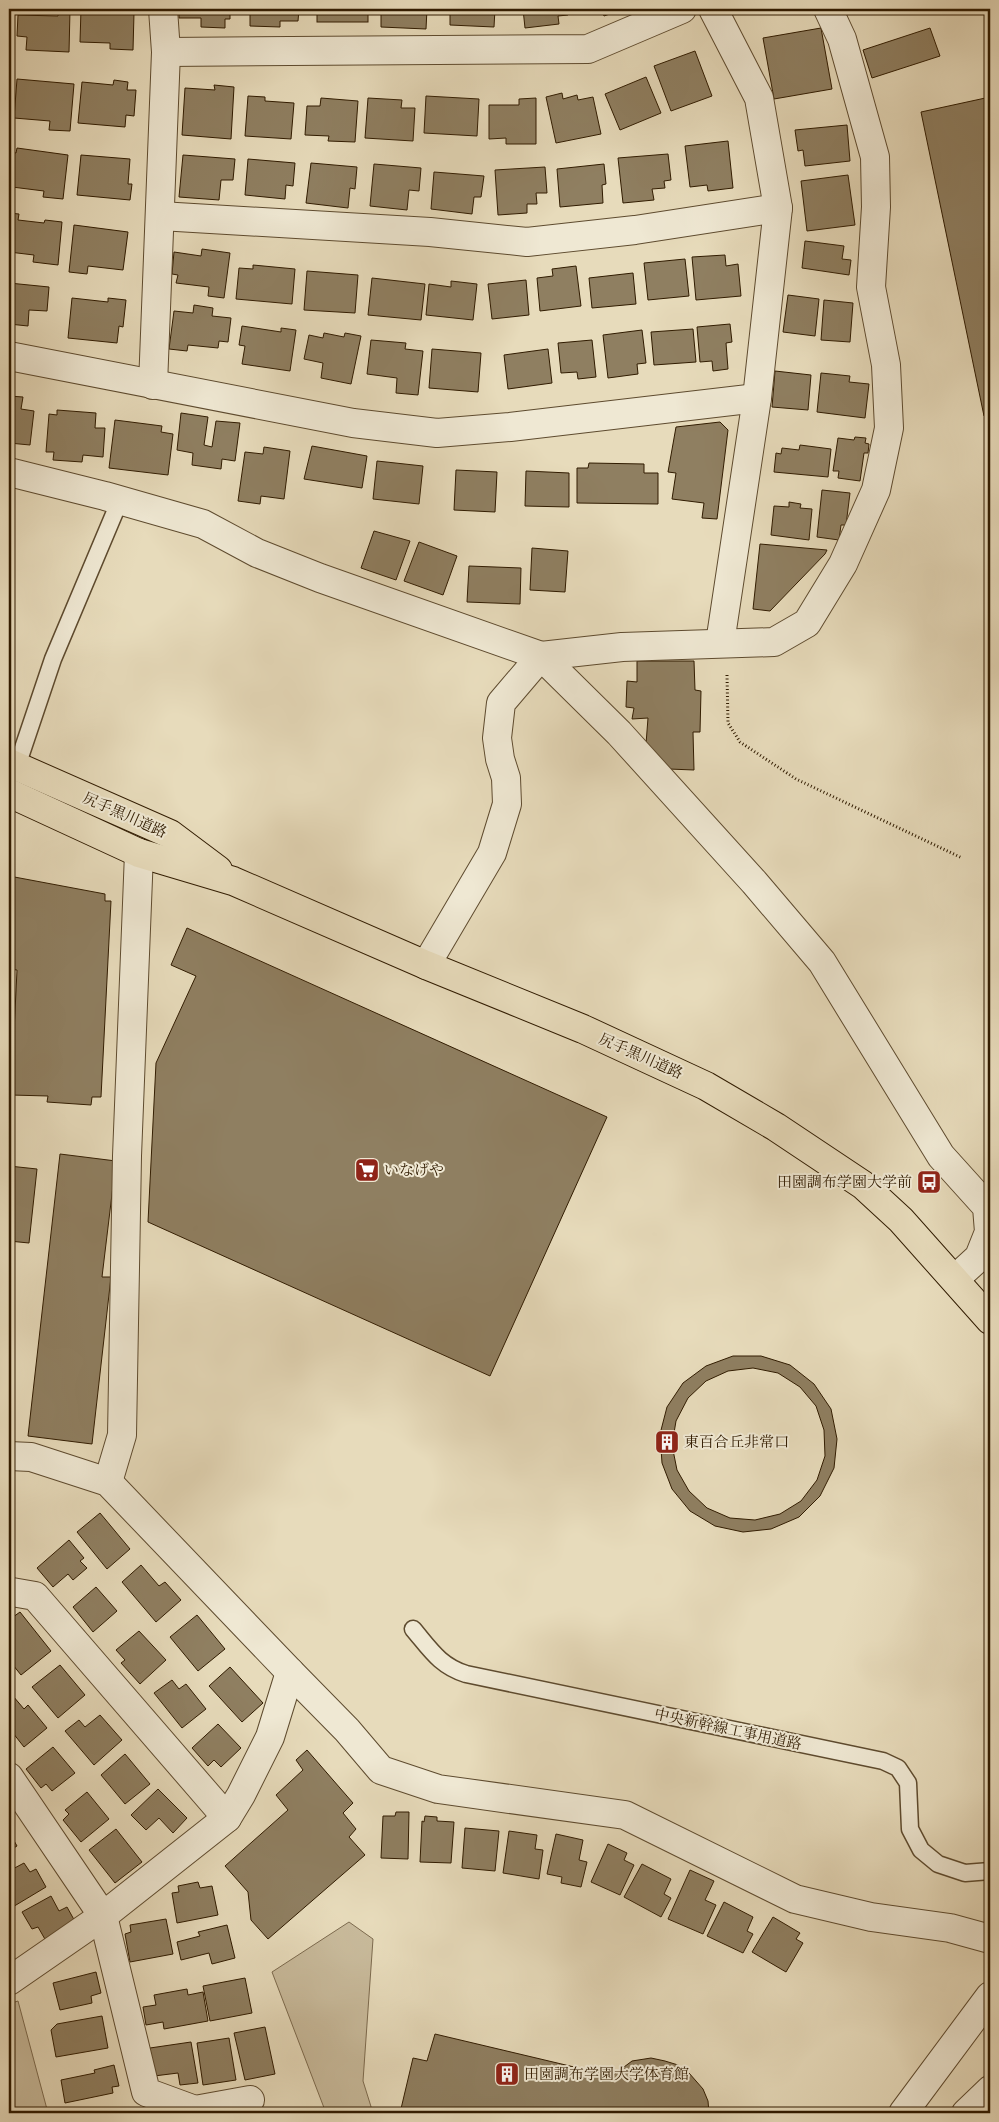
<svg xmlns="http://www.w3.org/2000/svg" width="999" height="2122" font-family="'IM FELL Great Primer','Noto Serif JP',serif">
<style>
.green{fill:#c8ba9b;stroke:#7c6a4e}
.building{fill:#8f7f61;stroke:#301b00;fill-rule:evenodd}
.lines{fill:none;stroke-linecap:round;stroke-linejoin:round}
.service-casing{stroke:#5e4b2f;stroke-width:19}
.minor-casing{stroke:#5e4b2f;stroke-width:30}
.primary-casing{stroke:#301b00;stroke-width:30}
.path{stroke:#301b00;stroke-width:3;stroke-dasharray:1 2.5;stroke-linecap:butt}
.service{stroke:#efe8d3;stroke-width:16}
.minor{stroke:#efe8d3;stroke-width:28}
.primary{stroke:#e7dbbb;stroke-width:28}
.labels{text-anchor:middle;stroke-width:4;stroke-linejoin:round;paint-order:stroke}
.street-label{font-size:15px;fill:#301b00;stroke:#efe8d3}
.poi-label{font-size:15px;fill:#301b00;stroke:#efe8d3;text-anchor:start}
</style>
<rect width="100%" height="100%" fill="#e7dbbb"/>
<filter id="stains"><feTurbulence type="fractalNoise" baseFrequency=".004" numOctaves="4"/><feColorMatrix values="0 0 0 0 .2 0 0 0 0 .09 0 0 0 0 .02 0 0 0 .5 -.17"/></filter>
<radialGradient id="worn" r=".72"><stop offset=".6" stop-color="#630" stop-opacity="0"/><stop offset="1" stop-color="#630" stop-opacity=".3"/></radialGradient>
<!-- green -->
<g class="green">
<path d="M349 1922 373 1939 363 2081 373 2113H326L272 1972Z"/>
<path d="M18 2001 48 2113H9V2004Z"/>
</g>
<!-- building -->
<g class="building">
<path d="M58 9 70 10 69 52 26 50 27 37 17 36 18 15 58 16Z"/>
<path d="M81 9H98V12L134 13 133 50 110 49V43L80 42Z"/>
<path d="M179 9H230V19H225V28L201 27V18H179Z"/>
<path d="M250 9H299L298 21H280V27L250 26Z"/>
<rect x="317" y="9" width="51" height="13"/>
<path d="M381 9H427L426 29 381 27Z"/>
<path d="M450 9H495L494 27 450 25Z"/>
<path d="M523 9H568V15L558 16 559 24 525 28Z"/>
<path d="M601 9H624L604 16Z"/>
<path d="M821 28 832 89 774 99 763 38Z"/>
<path d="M930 28 940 56 872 78 863 50Z"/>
<path d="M695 51 712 96 671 111 654 66Z"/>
<path d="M646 77 661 113 620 130 605 94Z"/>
<path d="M17 79 74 84 70 131 49 130 50 121 14 118Z"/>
<path d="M114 80 128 82 127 90H136L134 116 126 115 125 127 78 123 82 82 113 85Z"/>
<path d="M214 85 234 87 231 139 182 135 185 88 215 90Z"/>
<path d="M562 93 563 99 577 95 578 100 593 97 601 134 556 143 546 97Z"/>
<path d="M248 96 265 97V101L294 103 291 139 245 136Z"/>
<path d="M426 96 479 99 477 136 424 133Z"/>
<path d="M990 97V415L984 416 921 112Z"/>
<path d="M321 98 358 101 355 142 328 141 329 136 305 135 307 106H320Z"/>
<path d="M368 98 402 100 401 108H415L413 141 365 138Z"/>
<path d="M536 98V144H506V138L489 139V105H519V99Z"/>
<path d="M847 125 850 161 805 166 803 150 798 151 795 130Z"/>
<path d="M728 141 733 188 708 191 707 185 690 187 685 146Z"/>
<path d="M17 148 68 155 63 199 43 197 44 191 12 187 14 174 9 173V164L10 152 16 153Z"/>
<path d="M668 154 671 180 664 181 665 188 652 189 654 200 623 203 618 158Z"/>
<path d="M81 155 130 159 128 184H132L130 200 77 195Z"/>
<path d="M183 155 235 159 233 180H221L219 200 179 197Z"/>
<path d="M248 159 295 163 293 186 286 185 285 199 245 195Z"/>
<path d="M311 163 357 167 355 189 350 188 348 208 306 203Z"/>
<path d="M374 164 421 168 419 191 409 190 407 210 370 206Z"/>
<path d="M604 164 606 184 602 185 603 203 560 207 557 169Z"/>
<path d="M545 167 547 193H536L537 204H527V213L498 215 495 170Z"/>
<path d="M434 172 484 176 481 197H474L472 214 431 209Z"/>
<path d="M848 175 855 225 807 231 801 181Z"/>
<path d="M9 213 19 214 18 220 44 223 45 220 62 222 58 265 33 262 34 255 9 252Z"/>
<path d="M74 225 128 232 123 270 88 266 87 274 69 272Z"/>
<path d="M805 241 844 246 842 259 851 260 849 275 802 268Z"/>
<path d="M202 249 230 253 224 298 208 296 209 287 176 283 178 275 172 274 174 252 201 256Z"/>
<path d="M725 255 726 266 738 264 741 296 696 300 692 257Z"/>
<path d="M685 259 689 296 648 300 644 263Z"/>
<path d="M253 265 295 269 292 304 236 299 239 268 253 269Z"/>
<path d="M576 266 581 306 540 311 537 278 553 276 552 269Z"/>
<path d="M307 271 358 275 355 313 304 310Z"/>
<path d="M633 273 636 304 592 308 589 278Z"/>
<path d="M372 278 425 284 421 320 368 315Z"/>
<path d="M526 280 529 315 492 319 488 284Z"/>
<path d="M451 281 477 284 473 320 426 315 429 284 451 287Z"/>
<path d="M9 283 49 287 47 311 29 310 28 326 9 324Z"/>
<path d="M788 295 819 299 815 336 783 332Z"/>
<path d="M72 298 108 302V298L126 300 123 327 119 326 117 343 68 338Z"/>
<path d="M824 300 853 303 850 342 821 340Z"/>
<path d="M194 305 213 308 212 316 231 318 228 342 219 341 218 348 188 345 187 351 169 349 174 311 193 313Z"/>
<path d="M730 324 732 342 726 343 728 369 713 371 712 361 700 362 697 327Z"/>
<path d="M242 326 281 332V328L296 330 290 371 242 364 245 346 239 345Z"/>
<path d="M693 329 696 362 654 365 651 332Z"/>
<path d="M642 330 646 363 637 364 638 374 608 378 603 335Z"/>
<path d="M324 333 344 337 345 333 361 336 351 384 321 378 323 363 304 359 309 335 323 338Z"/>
<path d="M371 340 406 343 405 349 423 351 418 395 396 393 397 378 367 374Z"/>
<path d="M592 340 596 377 578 379 577 372 561 373 558 343Z"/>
<path d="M432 349 481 353 478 392 429 388Z"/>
<path d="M548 349 552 383 508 389 504 355Z"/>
<path d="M775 371 811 375 808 410 772 407Z"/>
<path d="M821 373 850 376 849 382 869 384 865 418 817 412Z"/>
<path d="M9 396 23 397 21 409 34 411 30 445 9 443Z"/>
<path d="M57 410 96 413 95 428H105L103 457 83 455 82 462 53 460 54 452H46L49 414 57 415Z"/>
<path d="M181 413 208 417 204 445 212 447 216 421 240 423 235 461 222 459 221 469 192 465 193 453 177 450Z"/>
<path d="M115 420 162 426 161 432 173 434 168 475 109 468Z"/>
<path d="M720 422 728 430 717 519 702 518 704 503 672 499 676 473 668 472 676 427Z"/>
<path d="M855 437 866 438 865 443 869 444 868 453H864L860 481 838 478 839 471H833L838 438 854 440Z"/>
<path d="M800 445 831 449 828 477 774 472 776 453 781 454 782 448 799 450Z"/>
<path d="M312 446 367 456 362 488 304 479Z"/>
<path d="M264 447 290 451 284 499 261 496 260 504 238 501 245 452 263 454Z"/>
<path d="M377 461 423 466 419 504 373 499Z"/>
<path d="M589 463 644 464V473H658V504L577 503V468H588Z"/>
<path d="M456 470 497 472 495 512 454 510Z"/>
<path d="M526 471 569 473V507L525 506Z"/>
<path d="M822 490 850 493 846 525H841L839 540 817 537Z"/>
<path d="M789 502 801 504 800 508 812 509 809 540 771 535 774 506 789 507Z"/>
<path d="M374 531 410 541 396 580 361 568Z"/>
<path d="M419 542 457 556 443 595 404 581Z"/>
<path d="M760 544 827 550 825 554 770 611 753 609Z"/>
<path d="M532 548 568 551 565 592 530 590Z"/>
<path d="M469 566 521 568 520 604 467 602Z"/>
<path d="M637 661H694L695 690 701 691 700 732H693L694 770 669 769 646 744 648 718 632 719 634 708 626 707 627 681 637 682Z"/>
<path d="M9 876 105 894V901H111L101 1097H92L91 1105 47 1102 48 1096 11 1095 17 970 9 969Z"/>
<path d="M187 928 607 1117 490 1376 148 1222 156 1063 196 976 171 965Z"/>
<path d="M60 1154 116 1161 102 1277H111L92 1444 28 1436Z"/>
<path d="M9 1166 37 1169 29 1243 9 1241Z"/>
<path d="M733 1356H761L790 1365 814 1384 831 1409 837 1439 834 1468 820 1496 799 1517 771 1529 743 1532 715 1526 690 1511 672 1489 662 1463 660 1434 667 1407 683 1383 706 1366ZM753 1368 778 1373 800 1387 816 1406 824 1430 825 1456 817 1480 801 1501 780 1514 755 1520 730 1518 707 1508 689 1491 677 1470 672 1445 676 1421 688 1398 706 1381 728 1371Z"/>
<path d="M100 1513 130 1549 107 1569 77 1532Z"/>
<path d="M69 1540 84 1558 80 1561 87 1568 73 1580 68 1574 53 1587 37 1568Z"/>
<path d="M141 1565 159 1586 165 1582 181 1600 156 1622 122 1582Z"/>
<path d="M96 1587 117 1611 93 1632 73 1607Z"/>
<path d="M20 1612 51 1651 21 1675 9 1660V1620Z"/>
<path d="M197 1615 225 1649 198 1671 170 1637Z"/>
<path d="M139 1631 166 1660 140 1684 121 1663 125 1660 116 1650Z"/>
<path d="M60 1665 85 1695 58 1718 32 1687Z"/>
<path d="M230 1667 263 1703 242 1722 209 1686Z"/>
<path d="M172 1680 179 1689 186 1684 206 1709 182 1728 154 1693Z"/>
<path d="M13 1696 24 1709 28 1705 47 1728 24 1747 9 1728V1699Z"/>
<path d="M100 1715 122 1740 94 1765 65 1731 79 1720 85 1727Z"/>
<path d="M218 1724 241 1748 221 1767 214 1760 208 1766 192 1748Z"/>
<path d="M53 1747 75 1773 52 1791 46 1784 41 1788 26 1769Z"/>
<path d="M307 1750 353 1803 343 1813 356 1829 349 1837 365 1855 268 1939 251 1920 248 1892 225 1866 288 1810 276 1795 303 1770 296 1760Z"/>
<path d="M125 1754 150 1784 125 1804 101 1775Z"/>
<path d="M158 1789 187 1818 173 1833 159 1818 146 1830 131 1815Z"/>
<path d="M87 1792 109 1819 81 1842 63 1820 69 1814 65 1810Z"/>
<path d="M396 1812H409L408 1859 381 1858 383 1816H395Z"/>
<path d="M425 1816 437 1817V1821L454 1822 451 1863 420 1862 422 1821 424 1822Z"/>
<path d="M465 1828 499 1831 495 1871 462 1868Z"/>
<path d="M116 1829 142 1862 115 1883 89 1850Z"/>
<path d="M509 1831 537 1835 535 1849 543 1850 539 1879 503 1873Z"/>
<path d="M9 1832 17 1846 9 1851Z"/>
<path d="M556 1834 583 1840 579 1860 587 1862 581 1887 561 1883 562 1877 547 1874Z"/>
<path d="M608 1844 627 1853 624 1860 634 1865 620 1895 591 1882Z"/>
<path d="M24 1863 30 1872 36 1869 46 1887 11 1908 9 1905V1871Z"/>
<path d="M642 1864 671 1879 664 1894 671 1898 661 1917 624 1897Z"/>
<path d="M690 1870 714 1881 705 1900 716 1905 703 1934 668 1919Z"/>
<path d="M198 1882 200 1888 212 1886 218 1915 177 1923 172 1893 179 1892 178 1886Z"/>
<path d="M51 1896 59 1911 67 1907 77 1925 46 1941 38 1927 32 1929 22 1912Z"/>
<path d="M724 1902 753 1917 747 1931 753 1934 743 1953 707 1936Z"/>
<path d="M773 1917 800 1933 796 1939 803 1943 786 1972 752 1952Z"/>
<path d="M166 1919 173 1954 130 1962 125 1934 131 1932 130 1925Z"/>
<path d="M227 1925 235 1958 212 1964 209 1953 181 1960 177 1942 200 1936 198 1932Z"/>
<path d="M96 1972 101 1993 91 1996 92 2003 60 2010 53 1983Z"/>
<path d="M245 1978 252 2013 210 2021 203 1986Z"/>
<path d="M187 1989 188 1995 203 1992 208 2021 164 2029 163 2022 146 2025 143 2007 156 2005 154 1995Z"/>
<path d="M102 2016 108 2048 56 2057 51 2030 57 2024Z"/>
<path d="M265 2027 275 2074 245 2080 234 2033Z"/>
<path d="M435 2034 612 2076 632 2061 651 2058 665 2061 678 2065 689 2073 703 2089 708 2101 709 2113H400L413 2058 427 2061Z"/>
<path d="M229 2038 236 2080 203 2085 197 2043Z"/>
<path d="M191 2042 198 2083 180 2085 178 2073 154 2076 150 2048Z"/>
<path d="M114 2065 119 2086 112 2087 113 2093 65 2103 61 2080 95 2073 94 2070Z"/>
</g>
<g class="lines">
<defs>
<g id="service">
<path d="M17 766 53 659 120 500"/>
<path d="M413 1629C430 1649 440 1666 466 1674L883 1761 898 1768 908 1783 910 1829 921 1850 938 1864 965 1873 990 1871"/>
</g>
<g id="minor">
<path d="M713 9 759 98 778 208 757 398 720 643"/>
<path d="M166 52 588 49 682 9"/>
<path d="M160 216 430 232 527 242 635 230 778 208"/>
<path d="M9 356 353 423 437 433 510 427 757 398"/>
<path d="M153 385 166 52 163 9"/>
<path d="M9 472 105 496 203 524 257 553 320 578 541 656 619 733 754 882 822 962 941 1156 987 1207 989 1232 979 1257 955 1279"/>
<path d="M426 965 492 853 507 804 506 778 500 759 497 738 501 703 541 656 622 647 774 642 807 623 843 564 876 490 889 428 886 365 871 287 876 207 875 157 842 39 828 9"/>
<path d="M9 1456 31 1457 108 1482 290 1672 347 1730 381 1770 438 1789 625 1815 795 1899 871 1917 950 1928 990 1939"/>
<path d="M108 1482 122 1435 127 1156 139 853"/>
<path d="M9 1594 12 1592 35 1596 227 1818"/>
<path d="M9 1777 103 1916 146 2092 195 2110 250 2100"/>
<path d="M9 1981 103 1916 227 1818 241 1795 270 1737 290 1672"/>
<path d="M903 2113 990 1996"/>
<path d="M966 2113 990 2090"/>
</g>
<g id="primary">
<path d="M9 763 170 834 218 870"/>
<path d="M9 793 139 853 233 881 426 965 583 1029 706 1086 776 1127 863 1185 901 1220 990 1320"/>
</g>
</defs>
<!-- service casing -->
<use href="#service" class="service-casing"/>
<!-- minor casing -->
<use href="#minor" class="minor-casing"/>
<!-- primary casing -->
<use href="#primary" class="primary-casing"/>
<!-- path -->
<path class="path" d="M727 675 728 723 740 742 796 779 962 858"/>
<!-- service -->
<use href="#service" class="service"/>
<!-- minor -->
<use href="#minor" class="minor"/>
<!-- primary -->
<use href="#primary" class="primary"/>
</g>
<!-- icons -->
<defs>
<symbol id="supermarket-square" viewBox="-11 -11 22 22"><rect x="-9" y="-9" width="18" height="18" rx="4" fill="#8f2418" stroke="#efe8d3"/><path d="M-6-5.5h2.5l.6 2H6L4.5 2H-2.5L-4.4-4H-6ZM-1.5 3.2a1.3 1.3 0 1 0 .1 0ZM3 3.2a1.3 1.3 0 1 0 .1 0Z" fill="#fff"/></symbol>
<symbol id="bus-square" viewBox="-11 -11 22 22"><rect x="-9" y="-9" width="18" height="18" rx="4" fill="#8f2418" stroke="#efe8d3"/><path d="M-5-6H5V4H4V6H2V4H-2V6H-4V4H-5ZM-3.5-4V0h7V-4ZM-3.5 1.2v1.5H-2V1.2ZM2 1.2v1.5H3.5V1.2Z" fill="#fff"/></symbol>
<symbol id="building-square" viewBox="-11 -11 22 22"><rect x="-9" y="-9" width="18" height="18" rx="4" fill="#8f2418" stroke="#efe8d3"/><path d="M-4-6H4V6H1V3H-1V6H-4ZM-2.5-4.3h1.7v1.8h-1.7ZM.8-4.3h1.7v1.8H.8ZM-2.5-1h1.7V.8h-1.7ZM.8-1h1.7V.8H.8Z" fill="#fff"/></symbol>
</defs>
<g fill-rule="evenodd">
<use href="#supermarket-square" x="353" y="1156" width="28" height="28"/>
<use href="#bus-square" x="915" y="1168" width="28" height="28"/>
<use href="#building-square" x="653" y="1428" width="28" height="28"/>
<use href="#building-square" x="493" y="2060" width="28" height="28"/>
</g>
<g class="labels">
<!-- street labels -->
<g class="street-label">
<text transform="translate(125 815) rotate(24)" y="5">尻手黒川道路</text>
<text transform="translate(641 1056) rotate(24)" y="5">尻手黒川道路</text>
<text transform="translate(728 1729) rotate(12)" y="5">中央新幹線工事用道路</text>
</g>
<!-- poi labels -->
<g class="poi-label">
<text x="384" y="1175">いなげや</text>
<text x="912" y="1187" text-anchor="end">田園調布学園大学前</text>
<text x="684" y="1447">東百合丘非常口</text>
<text x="524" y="2079">田園調布学園大学体育館</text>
</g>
</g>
<!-- margin -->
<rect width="999" height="2122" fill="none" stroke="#e7dbbb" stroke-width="30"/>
<rect x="10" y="10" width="979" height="2102" fill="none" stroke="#301b00" stroke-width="2.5"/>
<rect x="15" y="15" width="969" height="2092" fill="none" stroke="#301b00"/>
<rect width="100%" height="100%" filter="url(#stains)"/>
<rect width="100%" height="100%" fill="url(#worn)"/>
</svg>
